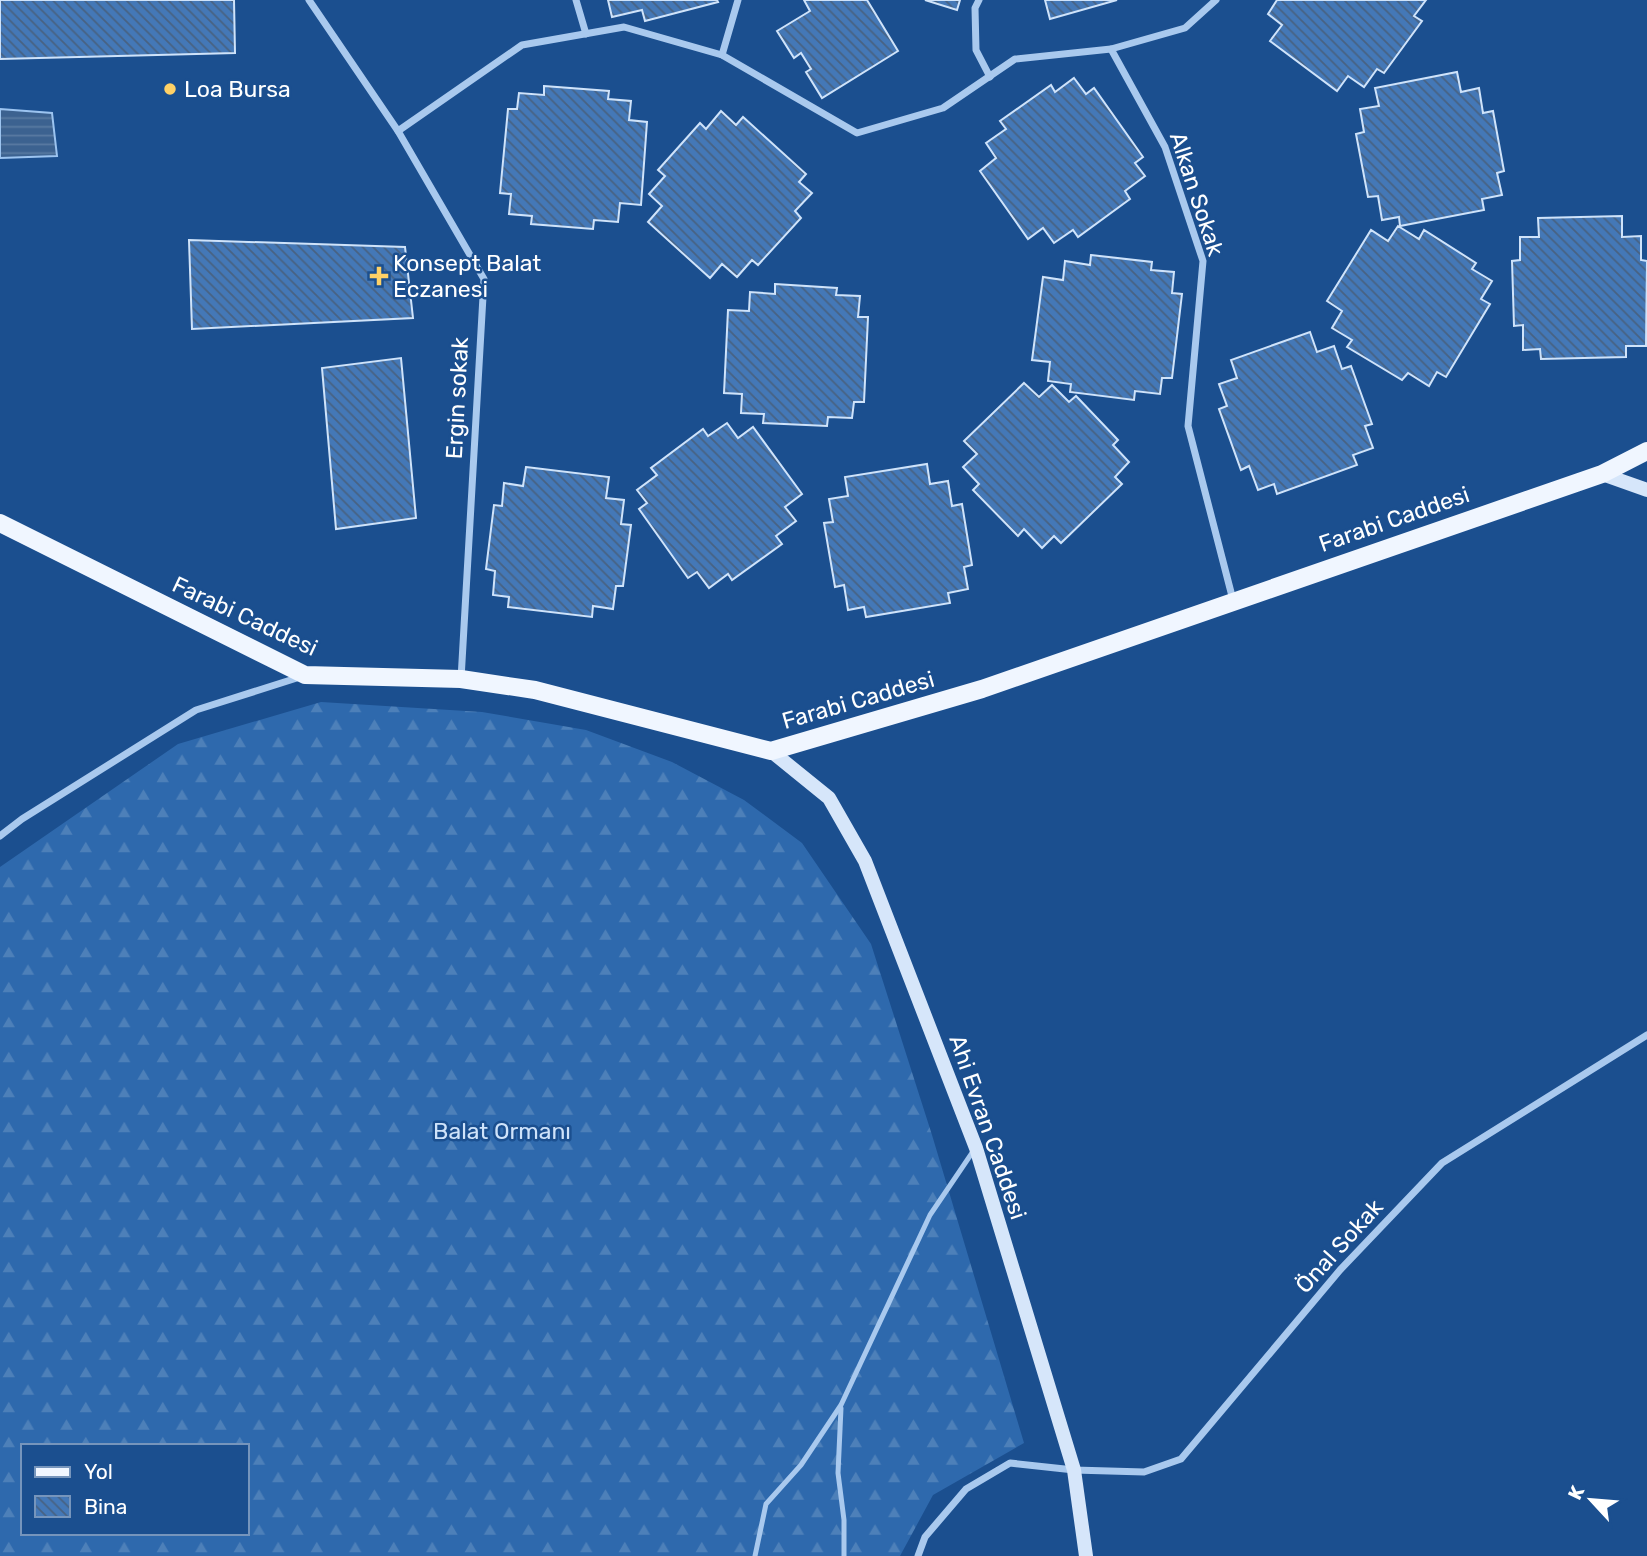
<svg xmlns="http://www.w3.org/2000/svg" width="1647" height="1556" font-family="Rubik,sans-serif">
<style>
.forest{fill:url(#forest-firs);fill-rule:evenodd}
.water{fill:url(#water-rules);stroke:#9cc4f0;stroke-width:2}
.building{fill:url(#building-back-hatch);stroke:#cfe3fa;stroke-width:2}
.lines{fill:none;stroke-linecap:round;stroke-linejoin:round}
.lane{stroke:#a9c9ee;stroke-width:5}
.street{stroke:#a9c9ee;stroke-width:7}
.secondary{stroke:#d6e6fa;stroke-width:14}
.primary{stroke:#f0f6ff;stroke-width:18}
.poi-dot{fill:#ffd166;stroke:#1b4f8f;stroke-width:2.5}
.labels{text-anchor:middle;stroke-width:5;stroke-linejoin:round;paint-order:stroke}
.poi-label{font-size:23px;fill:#fff;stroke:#1b4f8f;text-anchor:start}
.street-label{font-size:23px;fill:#fff;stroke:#1b4f8f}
.park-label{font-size:23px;fill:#cfe3fa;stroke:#1b4f8f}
</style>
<defs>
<pattern id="forest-firs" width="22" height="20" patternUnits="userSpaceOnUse" patternTransform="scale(1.75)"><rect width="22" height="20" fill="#2e69ad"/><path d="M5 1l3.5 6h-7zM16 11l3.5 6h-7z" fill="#4d80b9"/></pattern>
<pattern id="water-rules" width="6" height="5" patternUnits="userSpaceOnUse" patternTransform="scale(1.75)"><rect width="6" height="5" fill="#3c6290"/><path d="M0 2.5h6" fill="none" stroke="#597aa1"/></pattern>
<pattern id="building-back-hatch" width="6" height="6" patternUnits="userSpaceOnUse" patternTransform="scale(1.75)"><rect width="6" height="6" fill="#4478b7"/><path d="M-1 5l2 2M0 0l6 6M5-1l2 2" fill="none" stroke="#486282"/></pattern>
</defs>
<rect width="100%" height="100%" fill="#1b4f8f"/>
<!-- forest -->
<path class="forest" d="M321 702 482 712 586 730 672 762 744 800 802 843 871 944 932 1135 1024 1443 933 1495 900 1556H0V867L178 744ZM23 1446H247V1533H23Z"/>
<!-- water -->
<path class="water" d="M0 109 52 113 57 156 0 158Z"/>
<!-- building -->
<g class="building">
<path d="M0 0H234L235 53 0 59Z"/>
<path d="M608 0H717L718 2 645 21 642 10 612 17Z"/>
<path d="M804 0H867L898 51 822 98 806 72 811 69 801 53 794 58 777 31 810 11Z"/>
<path d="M925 0H960L957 10Z"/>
<path d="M1045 0H1117L1050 19Z"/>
<path d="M1277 0H1426L1414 16 1422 21 1384 73 1377 69 1364 87 1348 76 1337 91 1270 41 1282 25 1268 14Z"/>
<path d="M1457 72 1461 92 1479 88 1483 113 1493 111 1504 171 1497 173 1502 195 1482 199 1484 210 1400 226 1399 217 1382 220 1378 196 1368 197 1356 134 1364 132 1360 109 1379 106 1375 88Z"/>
<path d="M1074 78 1086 94 1094 88 1143 157 1135 163 1145 176 1125 191 1130 199 1078 237 1073 230 1054 243 1043 228 1028 239 980 171 996 158 986 143 1006 129 1000 121 1051 85 1055 92Z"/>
<path d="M544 86 609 91 608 99 631 101 629 120 647 122 641 205 620 203 618 222 594 220 593 229 531 224 532 216 509 214 511 194 500 193 508 109H517L519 93 544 95Z"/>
<path d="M721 111 736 125 743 117 806 174 799 182 812 193 795 211 801 218 758 265 752 260 737 277 722 264 710 278 648 222 662 206 649 194 665 176 658 170 700 123 706 129Z"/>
<path d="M1622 216V237L1641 236V260L1647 261 1646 346H1626V357L1541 359 1540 349 1523 350V325L1514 326 1512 261 1520 260V237H1539L1538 218Z"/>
<path d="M1398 226 1419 239 1424 230 1476 263 1472 269 1492 281 1481 299 1490 304 1446 377 1437 372 1429 386 1408 373 1402 380 1347 347 1352 340 1332 328 1342 311 1327 301 1371 230 1388 241Z"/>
<path d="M189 240 405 247 413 318 192 329Z"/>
<path d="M1091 255 1152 262 1151 270 1174 272 1172 293 1182 294 1172 378H1162L1160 394 1135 391 1134 400 1070 392 1071 384 1048 381 1050 362 1032 360 1043 277 1063 280 1065 261 1090 265Z"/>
<path d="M775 284 837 288 836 295 860 296 858 317H868L864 402H854L852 418 828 417 827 426 763 423 764 414 741 413 742 394 724 393 728 310 749 311 750 292 775 294Z"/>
<path d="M1310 332 1317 352 1334 346 1342 369 1351 366 1372 424 1365 426 1373 448 1353 455 1357 465 1277 494 1274 484 1258 490 1249 466 1241 470 1219 409 1227 406 1219 384 1237 378 1231 360Z"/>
<path d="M401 358 416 518 336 529 322 368Z"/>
<path d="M1024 383 1039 397 1052 385 1069 402 1076 396 1118 440 1113 445 1129 462 1115 477 1122 484 1061 543 1054 536 1042 548 1024 529 1018 536 973 490 979 484 963 467 977 454 964 441Z"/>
<path d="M727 423 738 438 753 427 802 494 785 507 796 521 776 536 782 544 732 580 728 574 709 588 697 572 688 578 639 509 647 503 637 490 657 475 651 468 703 429 708 436Z"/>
<path d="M927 464 930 484 948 481 952 506 962 504 972 565 964 567 968 589 948 593 950 603 866 617 864 607 848 610 844 585 835 587 824 523 833 522 829 499 848 496 845 477Z"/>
<path d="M526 467 609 477 606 498 624 500 621 524 631 525 623 586H616L613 609 593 606 592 617 508 607 509 597 493 595 495 571 486 569 494 505 502 506 504 483 523 486Z"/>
</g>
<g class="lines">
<!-- lane -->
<g class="lane">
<path d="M841 1408 838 1473 844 1520V1556"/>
<path d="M755 1556 766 1504 801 1465 841 1405 930 1215 974 1150"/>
</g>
<!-- street -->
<g class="street">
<path d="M309 0 398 131 484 279 461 679"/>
<path d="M576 0 586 34"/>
<path d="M979 0 975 8 976 50 990 77"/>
<path d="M1216 0 1185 28 1111 49 1165 147 1203 261 1188 426 1233 600"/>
<path d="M722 55 738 0"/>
<path d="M398 131 522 45 624 27 722 55 857 133 943 108 1015 59 1111 49"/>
<path d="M0 836 22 819 196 710 300 677"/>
<path d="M918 1556 925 1537 966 1489 1010 1463 1074 1470 1144 1472 1181 1459 1340 1270 1442 1163 1647 1035"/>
</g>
<!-- secondary -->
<g class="secondary">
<path d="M1602 474 1647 490"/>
<path d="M771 751 829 798 865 861 976 1148 1074 1470 1086 1556"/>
</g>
<!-- primary -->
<path class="primary" d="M0 523 305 675 461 679 535 690 771 751 982 689 1602 474 1647 451"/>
</g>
<!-- markers -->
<g class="poi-dot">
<circle cx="170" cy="89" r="7"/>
<path d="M375.5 265.5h7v7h7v7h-7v7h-7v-7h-7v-7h7z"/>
</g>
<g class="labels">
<!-- poi labels -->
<g class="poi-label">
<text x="184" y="97">Loa Bursa</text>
<text x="393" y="271">Konsept Balat<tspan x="393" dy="26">Eczanesi</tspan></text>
</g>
<!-- street labels -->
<g class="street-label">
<text transform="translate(1197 194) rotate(72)" y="8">Alkan Sokak</text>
<text transform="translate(457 398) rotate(-87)" y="8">Ergin sokak</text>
<text transform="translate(1394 519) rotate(-19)" y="8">Farabi Caddesi</text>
<text transform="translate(245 616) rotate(25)" y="8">Farabi Caddesi</text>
<text transform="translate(858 700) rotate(-16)" y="8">Farabi Caddesi</text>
<text transform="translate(988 1127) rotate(71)" y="8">Ahi Evran Caddesi</text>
<text transform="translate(1339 1246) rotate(-48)" y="8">Önal Sokak</text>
</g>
<!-- park labels -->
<g class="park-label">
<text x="502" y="1139">Balat Ormanı</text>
</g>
</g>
<!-- legend -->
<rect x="21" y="1444" width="228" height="91" fill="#1b4f8f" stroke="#7695bc" stroke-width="2"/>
<rect x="35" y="1467" width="35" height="10" fill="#f0f6ff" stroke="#7695bc" stroke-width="2"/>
<text x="84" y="1479" font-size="21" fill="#ffffff">Yol</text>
<rect x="35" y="1496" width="35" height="21" fill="url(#building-back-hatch)" stroke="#7695bc" stroke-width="2"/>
<text x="84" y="1514" font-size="21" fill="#ffffff">Bina</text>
<!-- north arrow -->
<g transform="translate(1591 1500) rotate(296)" stroke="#1b4f8f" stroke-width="5" paint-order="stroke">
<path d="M0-5L12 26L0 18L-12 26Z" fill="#ffffff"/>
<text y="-10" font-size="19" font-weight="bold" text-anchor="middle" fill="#ffffff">K</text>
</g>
</svg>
